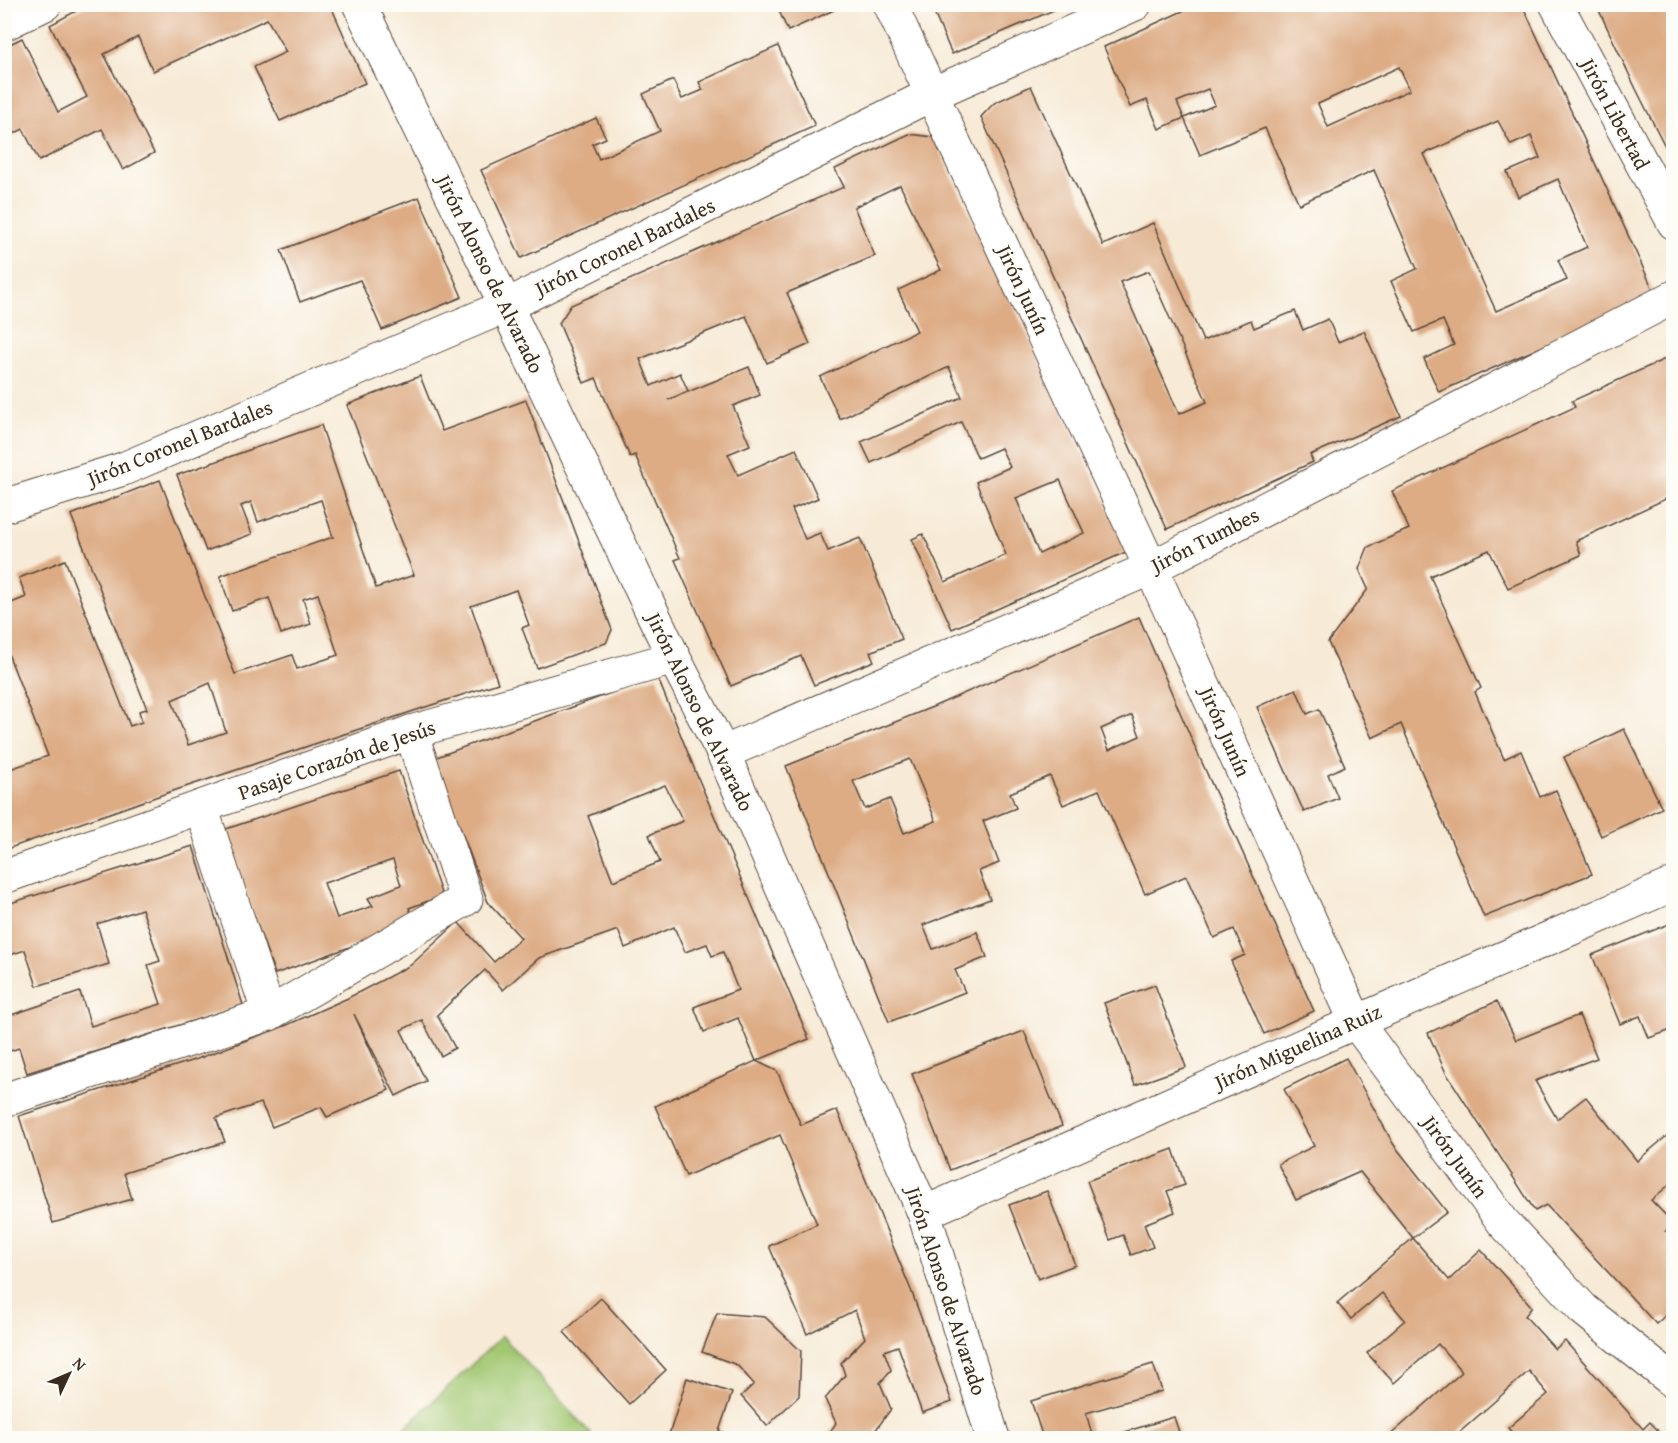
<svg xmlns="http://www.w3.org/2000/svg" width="1678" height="1443" font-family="'Gentium Book Plus',serif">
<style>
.green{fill:#a2c771;stroke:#6e7848;stroke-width:1.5}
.building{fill:#ddac85;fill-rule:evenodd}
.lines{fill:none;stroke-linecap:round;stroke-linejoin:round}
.minor-casing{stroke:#57473a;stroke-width:35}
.minor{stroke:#fff;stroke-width:33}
.labels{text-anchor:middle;stroke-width:4.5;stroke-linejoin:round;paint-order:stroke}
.street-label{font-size:21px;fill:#3b2a1e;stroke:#fdfcf7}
</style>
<rect width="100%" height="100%" fill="#fdfcf7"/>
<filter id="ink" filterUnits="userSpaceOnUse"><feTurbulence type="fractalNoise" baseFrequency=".0167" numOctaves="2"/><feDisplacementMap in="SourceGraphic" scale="12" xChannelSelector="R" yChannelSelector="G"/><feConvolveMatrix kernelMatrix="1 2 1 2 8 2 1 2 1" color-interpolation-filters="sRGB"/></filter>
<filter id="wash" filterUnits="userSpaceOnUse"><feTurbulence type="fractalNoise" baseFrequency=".008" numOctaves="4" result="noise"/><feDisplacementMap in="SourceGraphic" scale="24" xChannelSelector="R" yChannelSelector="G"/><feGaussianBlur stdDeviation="1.35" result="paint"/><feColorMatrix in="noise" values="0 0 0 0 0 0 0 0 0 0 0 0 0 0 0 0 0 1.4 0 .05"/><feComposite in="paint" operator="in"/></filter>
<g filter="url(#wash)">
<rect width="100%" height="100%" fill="#f7ead6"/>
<!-- green -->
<path class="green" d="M502 1336 591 1434 586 1438H394Z"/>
<g id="blocks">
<!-- building -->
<g class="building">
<path d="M89 4H330L365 83 280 121 254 67 286 52 267 19 153 71 138 37 104 54 154 153 123 170 102 129 39 161 23 129 4 139V47L22 38 58 112 87 97 50 25Z"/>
<path d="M776 4H847L788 31Z"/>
<path d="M930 4H1055L1056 9 952 54Z"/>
<path d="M1198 4H1522L1656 296 1439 392 1424 359 1454 345 1443 320 1414 332 1391 281 1417 269 1374 170 1299 204 1265 128 1200 155 1184 118 1215 105 1208 89 1177 102 1184 118 1159 129 1147 100 1130 107 1104 47ZM1399 67 1410 90 1328 127 1318 104ZM1498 121 1511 145 1531 136 1540 158 1507 172 1518 197 1558 179 1587 247 1558 260 1567 280 1496 311 1424 154Z"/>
<path d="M1596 4 1674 6V164L1636 89Z"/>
<path d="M778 46 815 126 521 258 481 170 596 118 606 138 592 144 599 159 660 131 643 94 673 80 682 99 703 90 699 82Z"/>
<path d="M1031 86 1103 245 1153 223 1203 341 1251 320 1254 328 1295 311 1303 330 1328 319 1338 342 1364 331 1401 416 1310 455 1313 462 1167 529 981 117 994 103ZM1149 271 1207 402 1179 414 1120 282Z"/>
<path d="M909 134 933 137 1010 298 1128 551 952 629 912 539 923 534 945 582 1006 555 976 482 1010 467 1001 448 978 458 961 422 871 463 861 442 962 397 949 367 840 419 820 377 917 331 898 290 941 270 900 185 854 207 875 256 787 293 810 344 767 363 746 316 640 359 651 386 680 373 688 391 668 400 749 367 760 395 733 406 750 445 728 454 738 475 796 449 818 498 792 509 805 539 820 533 828 551 860 538 902 639 870 652 874 661 814 685 801 656 731 686 675 560 680 558 635 455 630 457 596 378 584 383 559 323 571 305 844 187 835 169ZM1060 480 1084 533 1039 554 1016 498Z"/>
<path d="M419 197 462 297 382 330 360 280 300 302 281 250Z"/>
<path d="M1674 355V495L1576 541 1581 555 1508 588 1489 550 1430 576 1481 688 1475 692 1504 759 1521 751 1540 797 1556 790 1592 874 1484 917 1401 724 1372 738 1328 642 1368 589 1359 569 1368 547 1409 529 1392 491 1575 407 1572 401Z"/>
<path d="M420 376 442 431 526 400 612 630 606 643 537 668 522 628 529 625 516 590 505 594 471 606 498 683 167 793 4 850V771L48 756 4 643V606L26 597 19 578 65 560 130 726 142 722 139 711 147 709 71 515 160 480 235 674 292 655 297 669 338 655 318 594 303 599 311 624 281 634 269 598 232 611 220 576 333 537 321 500 258 522 251 502 241 506 252 534 206 551 177 475 321 425 376 588 414 575 347 405ZM210 683 226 732 188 745 172 700Z"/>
<path d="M1139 617 1195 747 1314 1011 1264 1034 1231 961 1245 955 1234 929 1214 938 1186 876 1145 894 1099 790 1063 805 1050 776 1010 793 1016 808 983 821 999 863 979 871 990 899 923 925 933 949 977 932 987 957 955 970 965 992 889 1022 786 766 935 706ZM1132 715 1140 736 1109 750 1101 729ZM910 759 936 821 904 833 890 799 865 809 853 781Z"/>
<path d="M657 676 696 773 809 1039 756 1061 738 1018 704 1032 694 1007 738 990 723 952 712 956 707 944 685 952 674 927 625 948 618 930 539 958 503 990 485 970 437 1015 455 1048 441 1056 422 1020 401 1030 426 1081 396 1096 354 1014 389 1090 327 1117 321 1107 272 1127 261 1103 216 1118 225 1142 124 1173 132 1199 53 1223 19 1116 197 1059 287 1025 348 998 411 965 458 922 494 962 521 938 488 902 434 758ZM665 785 683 821 649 835 660 862 613 881 588 816Z"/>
<path d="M1296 689 1307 714 1319 709 1345 766 1328 774 1338 798 1304 812 1257 707Z"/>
<path d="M1624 729 1662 808 1601 836 1564 757Z"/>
<path d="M399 771 442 896 409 908 413 918 383 935 275 974 223 830ZM393 860 401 885 368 898 373 906 337 918 324 883Z"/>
<path d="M193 846 243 1005 27 1073 19 1048 4 1053V1005L8 1016 80 992 91 1026 161 1004 148 965 160 961 142 909 97 924 109 964 37 986 25 950 4 957V905Z"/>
<path d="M1674 922V999L1670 1000 1674 1008V1029L1649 1038 1640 1016 1620 1024 1592 955Z"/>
<path d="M1155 985 1186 1067 1135 1085 1104 1003Z"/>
<path d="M1497 1001 1516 1040 1579 1015 1597 1058 1535 1081 1557 1119 1586 1097 1637 1161 1674 1130V1181L1651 1200 1674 1224 1666 1231 1674 1230V1324L1665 1316 1656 1324 1546 1205 1535 1211 1446 1073 1428 1033Z"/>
<path d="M1024 1031 1062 1126 950 1170 912 1074Z"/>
<path d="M1346 1058 1394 1145 1447 1212 1413 1238 1449 1280 1481 1250 1532 1307 1525 1316 1555 1349 1565 1341 1643 1429 1650 1422 1665 1438H1551L1545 1431 1537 1438H1517L1508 1428 1548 1394 1529 1371 1453 1438H1387L1462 1372 1438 1344 1394 1383 1367 1353 1405 1320 1382 1293 1351 1319 1337 1303 1413 1238 1360 1172 1296 1200 1278 1164 1314 1146 1284 1089Z"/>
<path d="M756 1061 777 1071 801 1125 837 1110 911 1290 952 1402 922 1413 898 1346 884 1351 891 1370 880 1383 891 1409 875 1431 879 1438H826L836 1423 825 1399 845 1375 841 1363 865 1338 855 1310 807 1334 769 1246 817 1224 780 1135 686 1176 655 1106Z"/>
<path d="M1173 1149 1185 1185 1167 1191 1175 1212 1144 1224 1153 1247 1131 1255 1123 1235 1110 1240 1087 1181Z"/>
<path d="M1047 1191 1075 1265 1038 1279 1009 1205Z"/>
<path d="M601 1298 666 1370 629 1404 564 1332Z"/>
<path d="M717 1313 765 1317 801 1351 799 1396 767 1426 741 1396 754 1384 737 1365 702 1352Z"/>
<path d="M1153 1364 1162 1391 1086 1413 1093 1438H1043L1031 1401Z"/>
<path d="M687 1378 732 1393 719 1431 739 1438H668Z"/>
<path d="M1174 1417 1181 1438H1105Z"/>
</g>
</g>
</g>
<g filter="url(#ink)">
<use href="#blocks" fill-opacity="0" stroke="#57473a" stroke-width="1.5"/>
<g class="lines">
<defs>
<g id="minor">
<path d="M359 4 506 306 674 658 723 753 924 1213 993 1438"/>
<path d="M890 4 1151 568 1356 1022 1503 1222 1583 1309 1674 1382"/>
<path d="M1556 4 1674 223"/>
<path d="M4 24 45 4"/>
<path d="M4 506 123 469 506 306 932 94 1135 4"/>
<path d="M723 753 1151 568 1674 297"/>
<path d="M201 807 269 1014"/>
<path d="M4 877 411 732 674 658"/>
<path d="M4 1100 269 1014 466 899 411 732"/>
<path d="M924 1213 1356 1022 1674 884"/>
</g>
</defs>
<!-- minor casing -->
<use href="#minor" class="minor-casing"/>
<!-- minor -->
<use href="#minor" class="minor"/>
</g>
</g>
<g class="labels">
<!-- street labels -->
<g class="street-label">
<text transform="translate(1615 114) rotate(62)" y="7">Jirón Libertad</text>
<text transform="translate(625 247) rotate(-26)" y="7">Jirón Coronel Bardales</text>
<text transform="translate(490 274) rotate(64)" y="7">Jirón Alonso de Alvarado</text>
<text transform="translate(1023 290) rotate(65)" y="7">Jirón Junín</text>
<text transform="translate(180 443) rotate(-22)" y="7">Jirón Coronel Bardales</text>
<text transform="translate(1205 540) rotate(-27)" y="7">Jirón Tumbes</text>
<text transform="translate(700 712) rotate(64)" y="7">Jirón Alonso de Alvarado</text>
<text transform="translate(1225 732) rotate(66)" y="7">Jirón Junín</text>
<text transform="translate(337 760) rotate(-19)" y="7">Pasaje Corazón de Jesús</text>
<text transform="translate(1298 1047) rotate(-24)" y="7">Jirón Miguelina Ruiz</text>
<text transform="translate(1455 1157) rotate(54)" y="7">Jirón Junín</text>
<text transform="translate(946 1291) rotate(72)" y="7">Jirón Alonso de Alvarado</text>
</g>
</g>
<!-- margin -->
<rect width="1678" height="1443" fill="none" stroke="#fdfcf7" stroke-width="24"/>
<!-- north arrow -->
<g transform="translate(69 1374) rotate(46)" stroke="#fdfcf7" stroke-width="4.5" paint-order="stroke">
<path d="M0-4.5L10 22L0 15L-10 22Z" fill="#3b2a1e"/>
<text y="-9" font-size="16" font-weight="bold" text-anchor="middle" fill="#3b2a1e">N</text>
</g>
</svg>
